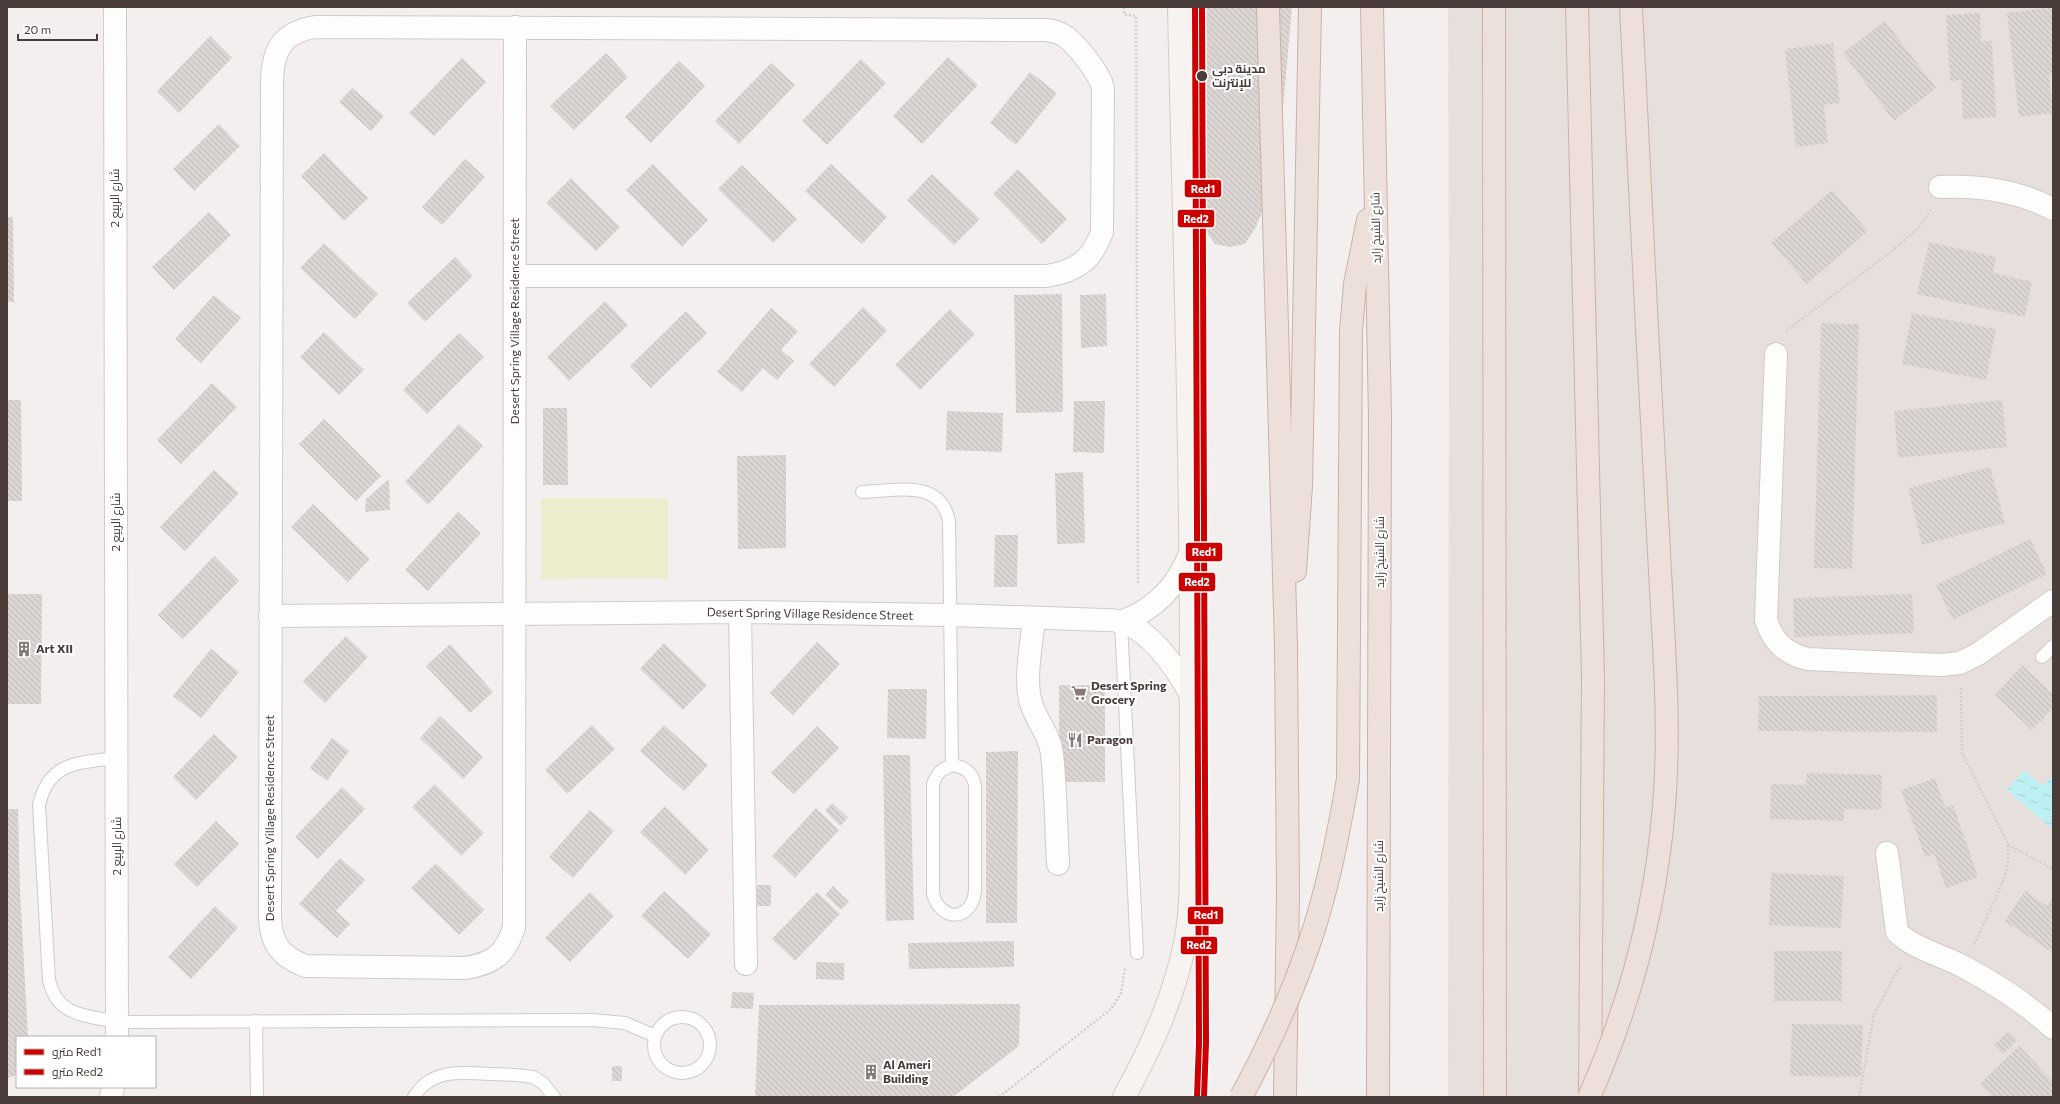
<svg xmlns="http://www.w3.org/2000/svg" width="2060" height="1104" font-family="Commissioner,Cairo,sans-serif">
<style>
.residential{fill:#e7dfdb}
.grass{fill:#ecedcd}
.water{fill:url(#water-ripples)}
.building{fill:url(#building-back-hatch)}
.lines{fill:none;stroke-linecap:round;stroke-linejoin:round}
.lane-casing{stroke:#d0cbc9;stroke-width:14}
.street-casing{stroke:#d0cbc9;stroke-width:24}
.secondary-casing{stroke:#d5ccc7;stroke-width:24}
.highway-casing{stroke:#cbb1a8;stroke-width:24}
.path{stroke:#d3cdcc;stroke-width:2.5;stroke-dasharray:2 2;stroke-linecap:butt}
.lane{stroke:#fdfdfc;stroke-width:12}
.street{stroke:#fdfdfc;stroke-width:22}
.secondary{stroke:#f7f3f1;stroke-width:22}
.highway{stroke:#ede0da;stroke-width:22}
.highway-bridge-casing{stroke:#cbb1a8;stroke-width:24;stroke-linecap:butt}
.highway-bridge{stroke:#ede0da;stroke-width:22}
.metro-1-casing{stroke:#fff;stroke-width:9}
.metro-2-casing{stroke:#fff;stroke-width:9}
.metro-1{stroke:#c00;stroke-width:6}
.metro-2{stroke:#c00;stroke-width:6}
.stop-dot{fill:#4a3c38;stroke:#fff;stroke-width:1.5}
.labels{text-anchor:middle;stroke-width:4;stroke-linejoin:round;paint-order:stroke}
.stop-label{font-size:12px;font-weight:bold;fill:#4a3c38;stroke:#fff;text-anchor:start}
.street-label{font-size:12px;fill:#4a3c38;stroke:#fff}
.poi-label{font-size:12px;font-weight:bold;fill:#4a3c38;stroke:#fff;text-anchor:start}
.line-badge{stroke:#fff;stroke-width:1.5}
.badge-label{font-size:11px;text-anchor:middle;font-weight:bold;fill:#fff}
</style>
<defs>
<pattern id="water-ripples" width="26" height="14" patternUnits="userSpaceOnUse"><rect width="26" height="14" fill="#bdf0f2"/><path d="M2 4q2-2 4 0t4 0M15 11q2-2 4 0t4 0" fill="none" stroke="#a4cfd0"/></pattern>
<pattern id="building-back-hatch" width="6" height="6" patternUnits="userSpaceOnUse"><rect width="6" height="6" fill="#dbd6d4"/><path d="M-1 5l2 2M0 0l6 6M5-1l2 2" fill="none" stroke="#bdb9b7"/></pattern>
</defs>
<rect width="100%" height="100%" fill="#f3efee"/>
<!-- residential -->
<path class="residential" d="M1448 7H2053V1097H1448L1449 293Z"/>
<!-- grass -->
<path class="grass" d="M541 498H668V578L541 579Z"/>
<!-- water -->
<path class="water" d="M2024 770 2043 786 2051 777 2053 779V830L2007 790Z"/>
<!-- building -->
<g class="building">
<path d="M1167 7H1292L1281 131 1266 201 1256 227 1245 244 1230 247 1215 244 1203 227 1193 201 1170 61Z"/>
<path d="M2052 7 2053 75H2049L2053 113 2019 117 2007 13Z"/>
<path d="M1980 13 1981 41H1992L1996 117 1963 119 1961 80 1950 81 1946 15Z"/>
<path d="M1885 21 1936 88 1894 121 1843 53Z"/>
<path d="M210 36 232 58 179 113 157 91Z"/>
<path d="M1833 43 1840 103 1824 105 1828 143 1796 147 1785 49Z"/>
<path d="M606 53 628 77 574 130 550 106Z"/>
<path d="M948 57 978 85 922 144 893 116Z"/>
<path d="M462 58 486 82 434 136 409 113Z"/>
<path d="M861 59 886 83 827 145 802 121Z"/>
<path d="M679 61 705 86 651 143 625 117Z"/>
<path d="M771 63 795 85 739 144 715 121Z"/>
<path d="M1030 72 1057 93 1016 145 990 123Z"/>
<path d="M352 88 384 116 371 131 339 102Z"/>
<path d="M219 124 240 146 194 191 173 169Z"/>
<path d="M324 153 368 198 344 221 301 176Z"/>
<path d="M465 159 485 177 442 225 422 207Z"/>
<path d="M653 164 708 220 682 247 626 190Z"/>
<path d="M831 164 887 217 862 244 805 191Z"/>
<path d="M742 165 797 219 773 243 718 189Z"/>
<path d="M1018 169 1067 219 1042 244 993 194Z"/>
<path d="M932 174 980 219 954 245 907 200Z"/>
<path d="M571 178 620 227 596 251 546 203Z"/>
<path d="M1832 190 1868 231 1807 284 1771 243Z"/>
<path d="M209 212 231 235 174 290 152 267Z"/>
<path d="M7 217H13L14 302H7Z"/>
<path d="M1929 242 1996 257 1993 273 2032 282 2025 317 1917 294Z"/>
<path d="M324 243 378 294 355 319 300 268Z"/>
<path d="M455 257 473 276 425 322 407 303Z"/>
<path d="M1062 294 1063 412 1016 413 1014 295Z"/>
<path d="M1106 294 1107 346 1081 348 1080 295Z"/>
<path d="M214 295 241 318 201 363 175 339Z"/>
<path d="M605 301 628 325 569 381 547 357Z"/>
<path d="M863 307 887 330 834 387 809 364Z"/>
<path d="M771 308 798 331 781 350 794 361 777 380 763 368 742 392 717 372Z"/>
<path d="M950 309 975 334 920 390 895 365Z"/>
<path d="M686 311 707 333 651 388 630 366Z"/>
<path d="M1912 313 1996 329 1986 380 1902 364Z"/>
<path d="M1821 323 1859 324 1852 569 1814 568Z"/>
<path d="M324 332 364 370 339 395 300 357Z"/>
<path d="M459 333 484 357 427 414 403 390Z"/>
<path d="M212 383 237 407 181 464 157 440Z"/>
<path d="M7 400H21L22 501H7Z"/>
<path d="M2002 400 2007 447 1898 458 1894 411Z"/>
<path d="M1074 401H1105L1104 453 1073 452Z"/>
<path d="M543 408H567L568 485H543Z"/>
<path d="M947 411 1003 413 1002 452 946 450Z"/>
<path d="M324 419 381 476 356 501 299 444Z"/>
<path d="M459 424 483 446 428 505 405 482Z"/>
<path d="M786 455V548L738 549 737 456Z"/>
<path d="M1990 467 2005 523 1922 545 1908 488Z"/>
<path d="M214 470 239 493 185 551 160 527Z"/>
<path d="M1083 472 1085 543 1057 544 1055 473Z"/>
<path d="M389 479 390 510 365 512 366 499Z"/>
<path d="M313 504 370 559 348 582 291 527Z"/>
<path d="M458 512 481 533 428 591 405 570Z"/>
<path d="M995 535H1018L1017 587H994Z"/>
<path d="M2030 539 2047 574 1953 620 1936 585Z"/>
<path d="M214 556 239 581 183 639 158 615Z"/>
<path d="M7 594H42L41 704H7Z"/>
<path d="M1912 594 1914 633 1794 637 1793 598Z"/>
<path d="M346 636 368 657 325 703 303 681Z"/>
<path d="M817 642 840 664 793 715 770 693Z"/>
<path d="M664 643 707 685 683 710 640 669Z"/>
<path d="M450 644 493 692 470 713 426 666Z"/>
<path d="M211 649 239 672 201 718 173 696Z"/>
<path d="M2022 665 2053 694V708L2032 730 1995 695Z"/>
<rect x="1059" y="685" width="46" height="97"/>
<path d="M888 689H927L926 739 887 738Z"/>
<path d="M1937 695V732L1758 731 1759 696Z"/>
<path d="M440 716 483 757 463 779 420 738Z"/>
<path d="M592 725 615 749 567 794 545 770Z"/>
<path d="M664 725 708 765 684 791 640 751Z"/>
<path d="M817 726 839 748 794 794 771 773Z"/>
<path d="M214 734 238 757 196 800 173 777Z"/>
<path d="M332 738 349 751 327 781 310 768Z"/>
<path d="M1018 751 1017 923H986V752Z"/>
<path d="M883 755H910L914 920 886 921Z"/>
<path d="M1807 773 1882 775 1881 810 1844 809V821L1770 819 1771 784 1806 785Z"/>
<path d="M1935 778 1945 807 1953 805 1978 877 1946 888 1934 854 1925 857 1901 790Z"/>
<path d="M435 784 484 833 461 856 412 807Z"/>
<path d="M342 787 365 809 318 859 295 837Z"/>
<path d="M832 803 848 818 840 826 825 811Z"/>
<path d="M665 806 709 850 685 875 640 832Z"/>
<path d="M816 808 839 830 795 878 772 856Z"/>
<path d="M7 809H18L20 890 28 1037H17V1075L7 1078Z"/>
<path d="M590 810 614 831 573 878 549 857Z"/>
<path d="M216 821 239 844 197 887 174 864Z"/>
<path d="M340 858 365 880 336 911 350 924 337 938 299 904Z"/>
<path d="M436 863 484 910 459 935 411 888Z"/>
<path d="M1771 873 1844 876 1841 928 1769 925Z"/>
<rect x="757" y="885" width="14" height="21"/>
<path d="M833 886 849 902 841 910 825 895Z"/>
<path d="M664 891 711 934 688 959 641 916Z"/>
<path d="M2025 891 2047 906 2053 897V953L2005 921Z"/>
<path d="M590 892 614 916 570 962 545 938Z"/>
<path d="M817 892 840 914 795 961 772 939Z"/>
<path d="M215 906 238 928 191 979 168 957Z"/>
<path d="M1014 941V967L909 969 908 943Z"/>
<rect x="1774" y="951" width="68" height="50"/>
<path d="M816 962 844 963V980L816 979Z"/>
<path d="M732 992 754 993 753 1009 731 1008Z"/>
<path d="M1020 1004 1019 1046 953 1097H755L759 1005Z"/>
<path d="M1792 1024 1863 1025 1861 1077 1790 1076Z"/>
<path d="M2008 1031 2017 1040 2003 1054 1994 1045Z"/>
<path d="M2019 1046 2053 1082V1097H1992L1980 1084Z"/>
<rect x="612" y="1066" width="10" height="15"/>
</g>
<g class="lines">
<defs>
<g id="lane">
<path d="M862 492C896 491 940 478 949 521L952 765"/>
<path d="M1121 622 1137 953"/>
<path d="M2042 657 2053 646"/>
<path d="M116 758C79 763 49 761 39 805L49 980C57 1017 86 1015 117 1022L592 1020 625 1023 655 1036"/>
<path d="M952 765C965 767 972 772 975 785V891C972 921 941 923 933 894V784C937 773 941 769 952 765Z"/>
<circle cx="682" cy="1045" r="28"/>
<path d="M256 1021 257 1097"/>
<path d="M414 1097C431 1069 460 1072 489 1074 504 1074 518 1075 533 1077L543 1083 554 1097"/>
</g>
<g id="street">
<path d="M115 7 117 1037"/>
<path d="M1940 187C1980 185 2017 190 2053 209"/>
<path d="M515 276H1047C1077 271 1092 260 1102 232L1103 88C1100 74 1078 46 1066 37 1060 32 1053 31 1045 30L315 27C283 32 273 49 272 80L270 918C271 945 281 956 305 966L465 968C493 964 506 954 514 927L515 27"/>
<path d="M1776 354 1766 620C1773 642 1785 653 1807 659L1941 665 1960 663 1978 654 2053 601"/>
<path d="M740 612 746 964"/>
<path d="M270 616 740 612 951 615 1105 620C1110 620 1116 620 1121 622 1151 630 1177 669 1191 695"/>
<path d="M1034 618C1032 643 1023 682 1032 706 1038 723 1050 735 1052 754 1056 790 1056 827 1058 864"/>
<path d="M1121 622C1156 609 1178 586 1191 551"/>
<path d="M1887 853 1897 932C1912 948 1944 956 1964 967 1996 984 2027 1004 2053 1028"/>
<path d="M111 1097 113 1087"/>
</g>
<path id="secondary" d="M1124 1097C1152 1046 1175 995 1186 938 1191 909 1191 879 1191 849 1192 790 1190 731 1191 672 1191 450 1184 229 1179 7"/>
<g id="highway">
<path d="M1268 7 1286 646 1288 892 1285 1097"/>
<path d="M1372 7 1380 418 1378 1097"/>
<path d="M1494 7 1495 1097"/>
<path d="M1577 7 1593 678 1590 1096"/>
<path d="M1631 7 1647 328"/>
<path d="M1295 571 1301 486 1310 7"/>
<path d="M1348 779 1351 331 1355 284 1368 220"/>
</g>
</defs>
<!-- lane casing -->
<use href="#lane" class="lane-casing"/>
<!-- street casing -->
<use href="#street" class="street-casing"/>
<!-- secondary casing -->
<use href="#secondary" class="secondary-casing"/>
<!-- highway casing -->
<use href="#highway" class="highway-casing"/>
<!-- path -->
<g class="path">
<path d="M1124 7V14L1136 16 1138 585"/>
<path d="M1205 15 1224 81 1245 79"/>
<path d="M1786 331 1892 251 1918 228 1931 210"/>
<path d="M1961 688 1962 753 2008 844V864L2003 881 1974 945"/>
<path d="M2008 845 2053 869"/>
<path d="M999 1097 1111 1009 1121 993 1125 968"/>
<path d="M1859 1097 1874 1014 1901 965"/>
</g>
<!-- lane -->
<use href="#lane" class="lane"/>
<!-- street -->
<use href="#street" class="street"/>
<!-- secondary -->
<use href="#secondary" class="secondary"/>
<!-- highway -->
<use href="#highway" class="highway"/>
<defs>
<g id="highway-bridge">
<path d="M1241 1097C1267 1049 1290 999 1308 947 1327 893 1338 836 1348 779"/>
<path d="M1589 1097C1630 1005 1656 907 1664 806 1670 734 1665 662 1661 590 1656 503 1652 415 1647 328"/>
</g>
</defs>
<!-- highway-bridge casing -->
<use href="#highway-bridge" class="highway-bridge-casing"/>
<!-- highway-bridge -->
<use href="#highway-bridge" class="highway-bridge"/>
<defs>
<path id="metro-1" d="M1202 7 1206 1043 1204 1097"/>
<path id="metro-2" d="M1195 7 1199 1043 1197 1097"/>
</defs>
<!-- metro-1 casing -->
<use href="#metro-1" class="metro-1-casing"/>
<!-- metro-2 casing -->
<use href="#metro-2" class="metro-2-casing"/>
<!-- metro-1 -->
<use href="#metro-1" class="metro-1"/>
<!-- metro-2 -->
<use href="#metro-2" class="metro-2"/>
</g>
<!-- icons -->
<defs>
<symbol id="building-bare" viewBox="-9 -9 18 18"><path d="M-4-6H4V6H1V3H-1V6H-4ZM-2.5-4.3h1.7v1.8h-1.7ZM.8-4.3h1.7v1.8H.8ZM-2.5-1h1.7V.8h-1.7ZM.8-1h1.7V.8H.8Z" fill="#857b78" stroke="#fff" stroke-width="2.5" paint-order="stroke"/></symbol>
<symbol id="supermarket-bare" viewBox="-9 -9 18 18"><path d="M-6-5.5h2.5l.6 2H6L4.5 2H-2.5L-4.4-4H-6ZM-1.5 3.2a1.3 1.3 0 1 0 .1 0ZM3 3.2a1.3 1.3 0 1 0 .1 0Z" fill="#857b78" stroke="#fff" stroke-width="2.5" paint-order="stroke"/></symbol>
<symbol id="restaurant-bare" viewBox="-9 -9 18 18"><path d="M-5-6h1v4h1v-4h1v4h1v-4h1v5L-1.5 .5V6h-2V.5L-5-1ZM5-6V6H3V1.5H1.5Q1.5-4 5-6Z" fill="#857b78" stroke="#fff" stroke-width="2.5" paint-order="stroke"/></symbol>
</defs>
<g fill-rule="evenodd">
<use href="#building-bare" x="13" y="638" width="22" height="22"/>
<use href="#supermarket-bare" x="1068" y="682" width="22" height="22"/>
<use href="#restaurant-bare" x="1064" y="729" width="22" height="22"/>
<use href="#building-bare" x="860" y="1061" width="22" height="22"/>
</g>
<!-- markers -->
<circle class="stop-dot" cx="1202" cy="76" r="6"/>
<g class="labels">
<!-- stop labels -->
<g class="stop-label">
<text x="1212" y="73">مدينة دبي<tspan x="1212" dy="14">للإنترنت</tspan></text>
</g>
<!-- street labels -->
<g class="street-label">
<text transform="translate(115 198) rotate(-90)" y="4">شارع الربيع 2</text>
<text transform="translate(1376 228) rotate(-91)" y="4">شارع الشيخ زايد</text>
<text transform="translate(515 321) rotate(-90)" y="4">Desert Spring Village Residence Street</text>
<text transform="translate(116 522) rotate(-90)" y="4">شارع الربيع 2</text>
<text transform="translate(1380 552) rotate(-90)" y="4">شارع الشيخ زايد</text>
<text transform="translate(810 614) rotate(1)" y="4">Desert Spring Village Residence Street</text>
<text transform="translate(270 818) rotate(-90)" y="4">Desert Spring Village Residence Street</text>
<text transform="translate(117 846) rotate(-90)" y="4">شارع الربيع 2</text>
<text transform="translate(1379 876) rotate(-90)" y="4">شارع الشيخ زايد</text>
</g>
<!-- poi labels -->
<g class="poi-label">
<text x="36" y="653">Art XII</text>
<text x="1091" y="690">Desert Spring<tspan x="1091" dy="14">Grocery</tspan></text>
<text x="1087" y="744">Paragon</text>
<text x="883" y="1069">Al Ameri<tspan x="883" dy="14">Building</tspan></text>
</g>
</g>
<g class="line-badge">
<rect x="1184" y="179" width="38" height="19" rx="4" fill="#c00"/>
<rect x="1177" y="209" width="38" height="19" rx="4" fill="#c00"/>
<rect x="1185" y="542" width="38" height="20" rx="4" fill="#c00"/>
<rect x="1178" y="572" width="38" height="20" rx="4" fill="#c00"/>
<rect x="1187" y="906" width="37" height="19" rx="4" fill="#c00"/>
<rect x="1180" y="936" width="38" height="19" rx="4" fill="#c00"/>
</g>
<g class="badge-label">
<text x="1203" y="193">Red1</text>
<text x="1196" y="223">Red2</text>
<text x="1204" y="556">Red1</text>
<text x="1197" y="586">Red2</text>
<text x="1206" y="919">Red1</text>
<text x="1199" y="949">Red2</text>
</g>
<!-- border -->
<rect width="2060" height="1104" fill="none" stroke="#4a3c38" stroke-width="16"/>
<!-- legend -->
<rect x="16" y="1036" width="140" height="52" fill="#ffffff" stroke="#b7b1af"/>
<rect x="24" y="1049" width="20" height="6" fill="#cc0000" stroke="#b7b1af"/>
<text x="52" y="1056" font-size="12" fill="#4a3c38">مترو Red1</text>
<rect x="24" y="1069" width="20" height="6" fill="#cc0000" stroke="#b7b1af"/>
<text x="52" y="1076" font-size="12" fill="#4a3c38">مترو Red2</text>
<!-- scale -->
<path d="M18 34v6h79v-6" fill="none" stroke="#4a3c38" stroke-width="2"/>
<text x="24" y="34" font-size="12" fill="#4a3c38" stroke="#ffffff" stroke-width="3" paint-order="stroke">20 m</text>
</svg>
